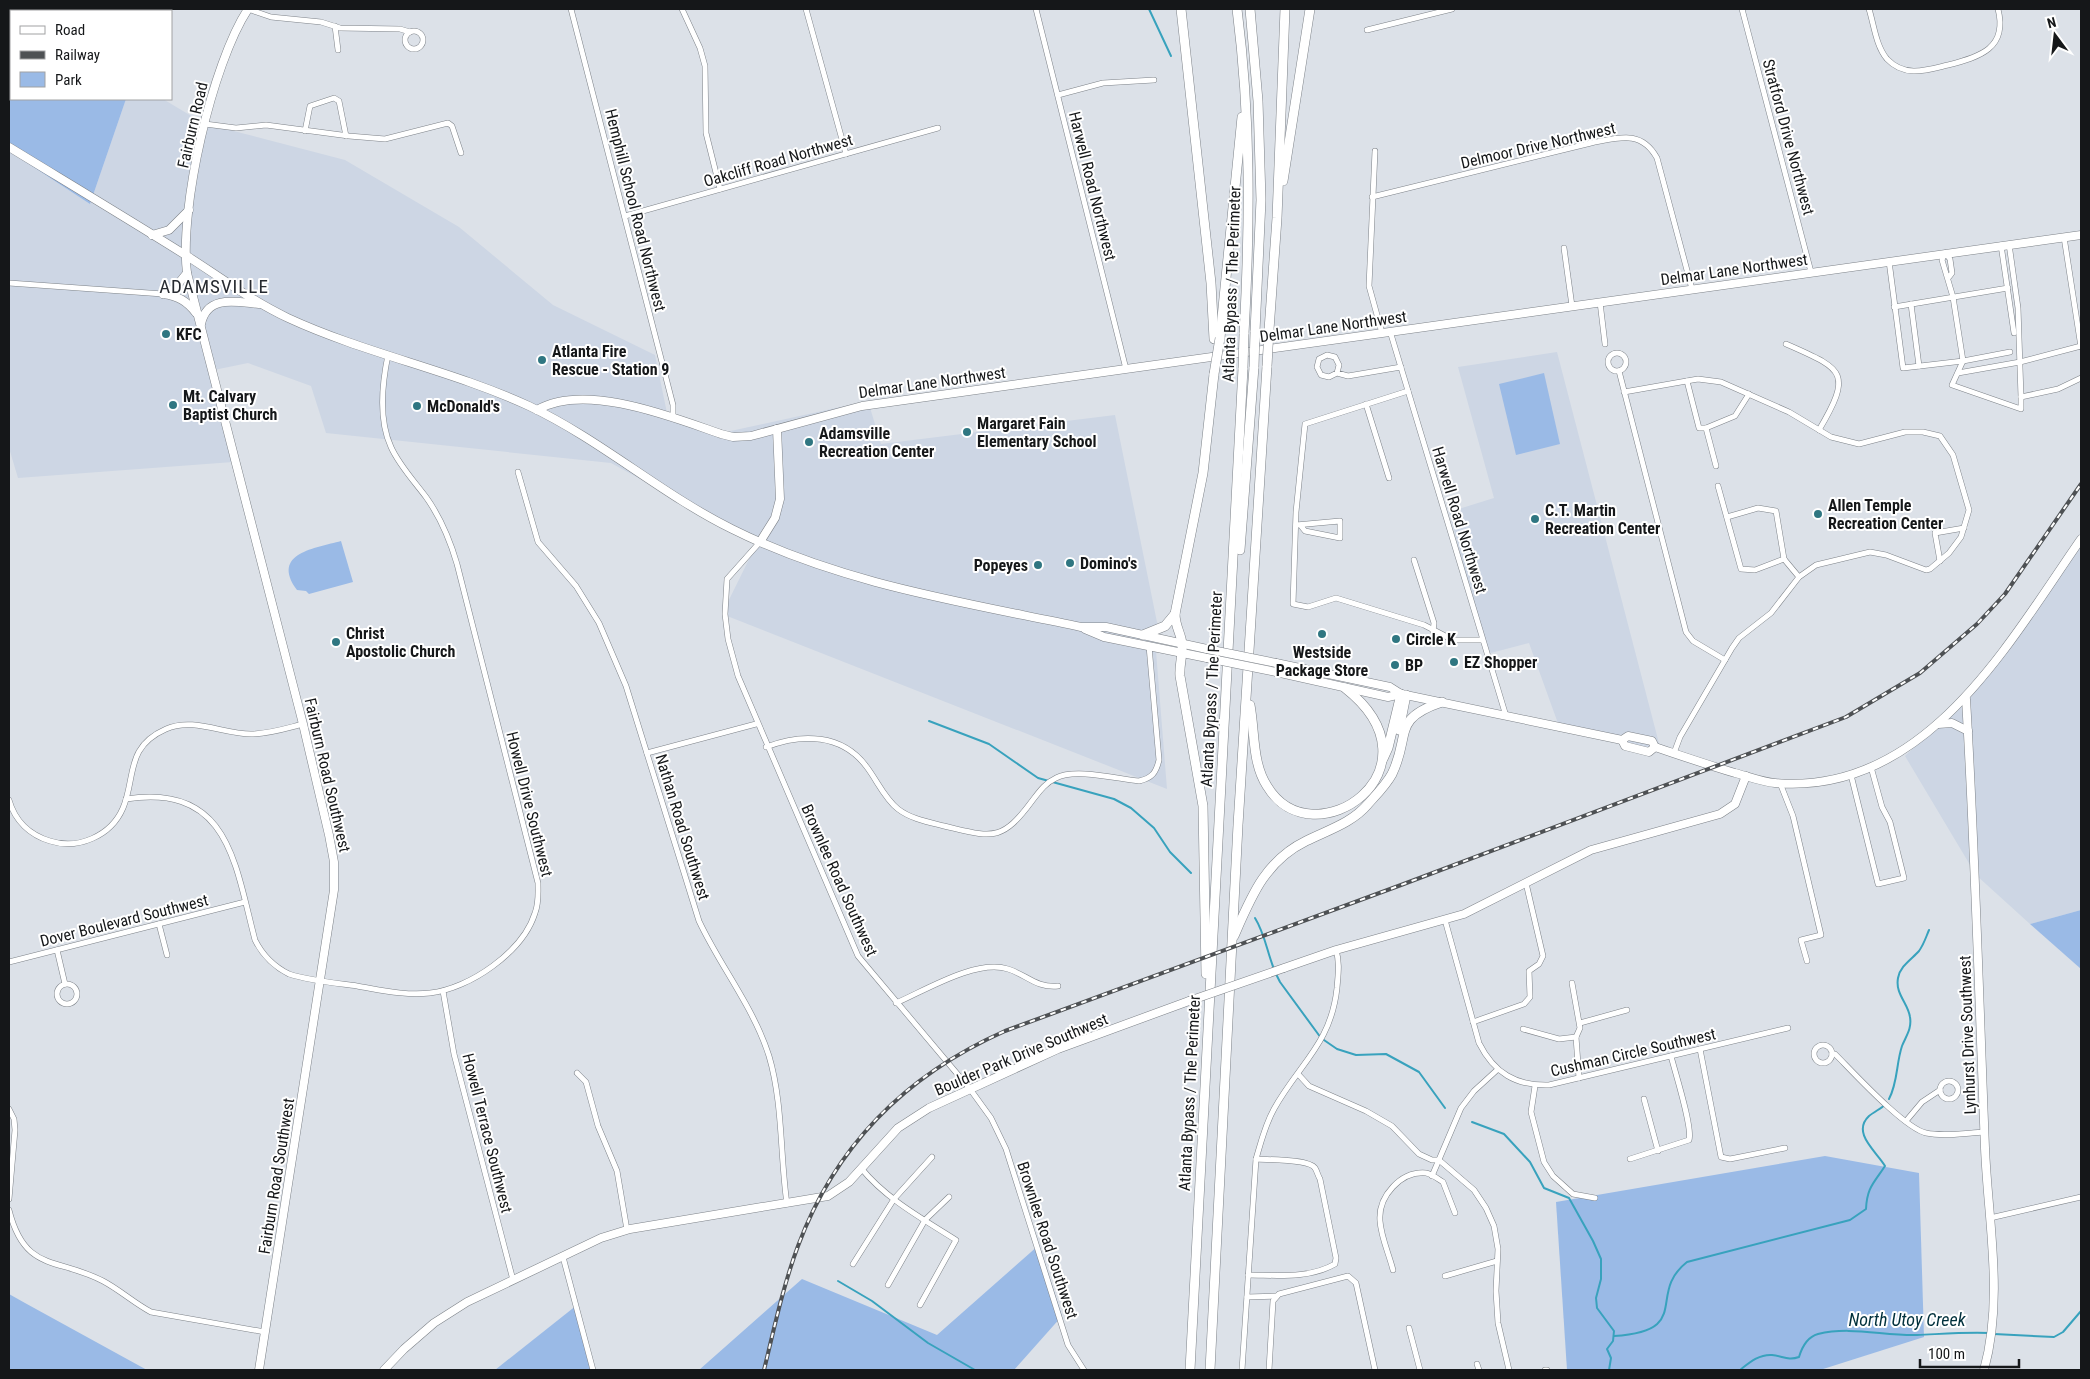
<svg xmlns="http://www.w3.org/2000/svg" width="2090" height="1379" font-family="'Roboto Condensed',sans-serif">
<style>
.built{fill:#cdd6e4}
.green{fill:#9abae6}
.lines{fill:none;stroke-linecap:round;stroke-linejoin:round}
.stream{stroke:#38a2bd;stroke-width:2}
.street-casing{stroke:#7d8288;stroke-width:6}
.secondary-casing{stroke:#7d8288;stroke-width:9}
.highway-casing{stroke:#7d8288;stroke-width:10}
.street{stroke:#fff;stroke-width:5}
.secondary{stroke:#fff;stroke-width:8}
.highway{stroke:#fff;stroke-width:9}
.rail-casing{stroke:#4e5154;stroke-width:4}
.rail{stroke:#fff;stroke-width:2;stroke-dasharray:5.5;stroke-linecap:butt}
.secondary-bridge-casing{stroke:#7d8288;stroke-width:9;stroke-linecap:butt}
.highway-bridge-casing{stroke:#7d8288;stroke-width:10;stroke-linecap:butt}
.secondary-bridge{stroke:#fff;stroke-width:8}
.highway-bridge{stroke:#fff;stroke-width:9}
.poi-dot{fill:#2f7681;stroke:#fff;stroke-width:2}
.labels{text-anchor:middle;stroke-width:4;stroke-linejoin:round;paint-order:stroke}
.street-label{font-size:16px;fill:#151719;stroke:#fff}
.poi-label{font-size:16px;font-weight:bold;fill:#151719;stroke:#fff;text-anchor:start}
.water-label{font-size:18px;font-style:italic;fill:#00303c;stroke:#fff}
.quarter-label{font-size:19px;letter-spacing:1px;fill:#272b31;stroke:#fff}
</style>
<rect width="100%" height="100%" fill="#dce1e8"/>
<!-- built -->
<g class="built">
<path d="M126 99H163L203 123 345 160 459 227 553 305 655 355 667 413 726 432 868 401 881 444 1115 415 1159 632 1156 651 1167 789 722 614 757 543 611 463 326 433 311 386 248 363 214 370 233 462 18 478 9 448V151L90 204Z"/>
<path d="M1557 352 1661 751 1560 729 1529 643 1487 654 1449 512 1494 498 1458 367Z"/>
<path d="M2081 536V910L2030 924 1976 875 1905 756 1951 712 1990 671Z"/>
</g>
<!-- green -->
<g class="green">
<path d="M28 9H112V11H27Z"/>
<path d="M11 49V99H126L90 204 9 151V55Z"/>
<path d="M1544 373 1560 444 1516 455 1499 384Z"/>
<path d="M341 541 353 582 309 594 306 591 297 590C270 553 316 548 341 541Z"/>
<path d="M2081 910V969L2030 924Z"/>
<path d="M1825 1156 1919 1173 1924 1337 1820 1370H1567L1556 1202Z"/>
<path d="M1039 1245 1062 1316 1014 1370H699L802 1279 937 1335Z"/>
<path d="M9 1294 25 1303 147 1370H9Z"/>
<path d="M577 1305 595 1370H495Z"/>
</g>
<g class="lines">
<!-- stream -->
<g class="stream">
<path d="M1149 9 1171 56"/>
<path d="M37 11V9"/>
<path d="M929 721 989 744 1038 778 1114 799 1131 808 1154 828 1170 852 1191 873"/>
<path d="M1255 918C1265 934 1267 952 1274 969"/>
<path d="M1276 974 1280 982 1321 1038 1337 1049 1356 1055 1386 1054 1419 1072 1445 1108"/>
<path d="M1889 1099C1898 1082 1896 1064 1902 1046 1906 1036 1912 1029 1910 1017 1908 1003 1895 994 1898 978 1900 966 1912 959 1919 951 1924 944 1926 937 1929 930"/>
<path d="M1472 1122 1504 1134 1530 1162 1544 1188 1569 1198 1593 1241 1601 1259V1279L1596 1298 1597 1308 1614 1331 1613 1341 1607 1349 1611 1358 1609 1370"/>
<path d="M838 1281 872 1301 928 1343 975 1370"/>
<path d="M1994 1334 2054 1337 2063 1332 2081 1311"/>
<path d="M1614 1336C1694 1331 1646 1294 1687 1262L1850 1220 1866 1209C1867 1187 1874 1183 1885 1166 1877 1152 1851 1133 1869 1116 1874 1112 1880 1109 1885 1105"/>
<path d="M1740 1370C1749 1363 1759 1354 1772 1355 1783 1356 1788 1361 1799 1357 1802 1347 1807 1337 1818 1334 1851 1326 1884 1336 1917 1335 1941 1334 1965 1332 1989 1333"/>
</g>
<defs>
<g id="street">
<path d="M248 9 271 17 321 22 340 28 400 29 410 32"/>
<path d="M571 9 673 405V417"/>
<path d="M682 9 700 48 705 66 706 133 720 189"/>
<path d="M806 9 846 154"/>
<path d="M1036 9 1126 369"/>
<path d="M1742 9 1811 272"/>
<path d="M1869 9C1874 25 1876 46 1887 59 1905 78 1927 70 1948 65 1980 57 2008 48 1998 9"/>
<path d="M335 26 338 50"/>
<path d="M1367 30 1452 9"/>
<circle cx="414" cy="40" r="9"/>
<path d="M1058 95 1103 83 1154 80"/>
<path d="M205 124 236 128 266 125 349 136 385 139 448 123 452 126 461 153"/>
<path d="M305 131 310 106 334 98 339 101 346 136"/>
<path d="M1375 151 1369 286 1382 333"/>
<path d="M1372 197 1591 143C1618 138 1641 129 1657 158L1692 289"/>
<path d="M625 216 938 128"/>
<path d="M2064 237 2081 347"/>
<path d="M2009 244 2018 308 2021 397 2058 389 2081 378"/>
<path d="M2001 245 2014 333"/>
<path d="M1564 248 1572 306"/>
<path d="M1889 261 1903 368 1963 361 2010 352"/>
<path d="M1949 277 1952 273 1950 259 1945 253 1942 260 1953 297 1963 361 1952 385 2021 409V397"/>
<path d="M9 283 163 294"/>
<path d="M1600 302 1605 344"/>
<path d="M1911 304 1919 366"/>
<path d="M1894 307 2008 288"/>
<path d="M1390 331 1506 716"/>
<path d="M1786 344C1842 369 1854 371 1819 430"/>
<circle cx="1617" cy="362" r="9"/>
<path d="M1619 371 1686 632 1693 641 1725 660"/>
<path d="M1337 373 1339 365 1335 357 1327 355 1319 359 1317 367 1321 375 1329 377 1337 373 1348 376 1401 367"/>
<path d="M1958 373 2020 362 2081 346"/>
<path d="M1687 381 1699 428H1706L1716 466"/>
<path d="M1408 391 1305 424 1296 512 1293 604 1308 607 1336 598 1424 625 1453 640H1482"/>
<path d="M1624 392 1698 379 1721 382 1789 412 1831 437 1859 444 1905 432H1923L1940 436 1953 455 1969 510 1961 537 1949 553 1930 569 1926 570 1886 555 1870 552 1816 565 1799 577 1771 613 1739 638 1732 648 1680 737 1674 753"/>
<path d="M1366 404 1389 478"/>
<path d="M1706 428 1735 416 1749 394"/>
<path d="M518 472 538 542 576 586 599 623 626 686 699 921C720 966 754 1008 769 1056 783 1103 780 1156 787 1204"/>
<path d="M1718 486 1741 569 1755 570 1784 559"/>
<path d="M1727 517 1758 508 1776 511 1784 559"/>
<path d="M1296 525 1340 521V538L1305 531 1301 526"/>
<path d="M760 542 727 579 725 614 728 639 738 676 858 956 970 1089 991 1118 1006 1149 1068 1345 1084 1370"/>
<path d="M1784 559 1799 577"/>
<path d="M1414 560 1434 623 1433 631"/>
<path d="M1940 561 1935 533 1964 528"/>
<path d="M766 747C802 733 842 734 866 766 877 780 884 798 898 809 911 819 928 822 944 826 992 837 1001 843 1032 801 1039 792 1045 783 1056 778 1075 768 1118 779 1139 781 1152 778 1156 773 1159 760L1149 646"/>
<path d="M647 753 756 724"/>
<path d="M1851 775 1878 884 1904 878 1890 822 1882 807 1871 767"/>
<path d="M1780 783 1793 816 1821 935 1801 940 1807 961"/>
<path d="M126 799C229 783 235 864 255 940 263 956 273 966 289 974 311 981 335 983 357 986 381 990 406 996 430 993 469 989 523 952 535 913 539 903 538 894 538 883L457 564C450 540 441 518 426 497 414 481 399 465 391 447 378 419 382 384 388 355"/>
<path d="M9 800C15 821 30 835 50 841 78 850 111 836 123 808 136 777 125 747 166 729 193 717 223 734 251 734 269 734 287 728 303 724"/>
<path d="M1445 920 1479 1043C1494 1073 1516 1086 1549 1085L1788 1028"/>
<path d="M159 924 167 955"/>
<path d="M57 950 65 984"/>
<path d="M9 962 245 902"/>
<circle cx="67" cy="994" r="10"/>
<path d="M443 991 454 1054 513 1280"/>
<path d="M896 1003C926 990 976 959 1008 969 1027 975 1036 988 1058 986"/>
<path d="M1473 1022 1524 1004 1530 997 1529 971 1539 964 1543 956 1526 883"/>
<path d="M1580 1023 1627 1010"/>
<path d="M1523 1029 1559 1039 1576 1037 1580 1028 1572 983"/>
<path d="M1576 1037 1579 1078"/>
<circle cx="1823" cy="1054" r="9"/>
<path d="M1700 1049 1721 1157 1730 1159 1785 1148"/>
<path d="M1832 1054H1835C1853 1072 1904 1128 1926 1133 1944 1137 1966 1133 1984 1132"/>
<path d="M577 1073 586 1082 598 1126 617 1171 627 1230"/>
<path d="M1298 1074 1309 1086 1366 1111 1392 1126 1419 1154 1432 1160H1439L1474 1190 1486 1208 1494 1226 1498 1249 1496 1291 1498 1323 1509 1370"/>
<circle cx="1949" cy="1090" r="9"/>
<path d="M1535 1086 1531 1112 1544 1162 1553 1176 1573 1194 1595 1198"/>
<path d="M1644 1099 1658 1151"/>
<path d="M9 1109 14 1119 15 1130 9 1199"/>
<path d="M1906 1121 1922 1102 1940 1090"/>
<path d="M1630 1159 1689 1140C1693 1128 1675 1072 1671 1056"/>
<path d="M861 1168C886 1199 923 1219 956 1240L920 1305"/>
<path d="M1432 1176 1461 1108 1474 1091 1497 1070"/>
<path d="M9 1210C25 1273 57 1257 103 1281 120 1290 134 1303 151 1312L265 1332"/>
<path d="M1990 1218 2081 1197"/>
<path d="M563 1257 593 1370"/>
<path d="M853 1264 894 1199 932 1157"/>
<path d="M1393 1270C1389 1254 1381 1237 1380 1221 1378 1196 1401 1171 1426 1173 1432 1174 1438 1179 1443 1182L1455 1213"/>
<path d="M1248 1275C1277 1275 1309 1279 1335 1264L1336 1258 1320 1179C1318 1176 1317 1171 1315 1168 1309 1159 1268 1160 1256 1159"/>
<path d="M1445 1276 1497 1261"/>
<path d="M888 1285 925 1220 949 1197"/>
<path d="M1247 1297 1277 1296"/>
<path d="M1409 1328 1420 1370"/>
<path d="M1477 1364 1479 1370"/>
<path d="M1242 1370 1256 1159C1261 1142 1265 1125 1274 1109 1299 1064 1331 1044 1337 988 1338 975 1340 963 1336 950"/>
<path d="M1269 1370 1273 1301 1279 1294 1348 1276 1356 1283 1375 1370"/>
<path d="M1545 1370H1547"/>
</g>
<g id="secondary">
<path d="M248 9C212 64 179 208 187 273L303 724 329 835 334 862V890L259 1370"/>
<path d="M9 147C68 183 128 219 187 256 220 277 252 301 288 318 366 354 451 370 529 406 601 440 661 494 732 529 842 584 963 602 1081 627H1106L1207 649"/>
<path d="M152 235 169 230 189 210"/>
<path d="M163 294C178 296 187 301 196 313"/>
<path d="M163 294 174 289 187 273"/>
<path d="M201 324C207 294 237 302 259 304"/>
<path d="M537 410C585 382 672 417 721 434L733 437 751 436 862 406 2081 235"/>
<path d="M760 542 775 518 780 499 777 429"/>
<path d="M1085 629 1104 637 1207 658"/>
<path d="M1276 663 1390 687 1401 694 1622 740 1628 736 1652 741 1655 747C1682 756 1708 765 1735 773 1747 776 1762 782 1775 783 1925 796 2008 644 2081 539"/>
<path d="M1276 672 1388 697 1401 694"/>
<path d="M1966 699C1975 848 1979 998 1985 1148 1988 1221 2004 1298 1984 1370"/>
<path d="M1938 724 1952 723 1968 731"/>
<path d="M1622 740 1625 746 1649 752 1655 747"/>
<path d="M1284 968 1336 950 1464 914 1591 850 1720 814 1735 804 1746 776"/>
<path d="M384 1370 404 1349 434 1323 467 1302 601 1238 630 1229 828 1196 849 1182 898 1128 929 1108 1058 1049 1189 1001"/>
</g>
<g id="highway">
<path d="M1181 9 1211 283 1214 339"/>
<path d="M1237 9C1251 119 1250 224 1244 334"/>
<path d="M1250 9 1258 101 1261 200 1255 332"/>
<path d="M1283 181 1310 9"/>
<path d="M1269 330 1277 218 1285 9"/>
<path d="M1220 338 1242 117"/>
<path d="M1240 550 1254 367"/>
<path d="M1143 635 1165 626 1175 614"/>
<path d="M1250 705C1255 732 1252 763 1267 786 1313 862 1448 769 1345 688"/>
<path d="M1399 730 1406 695"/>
<path d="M1383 759 1388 748 1401 694"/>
<path d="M1234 936C1251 897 1265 861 1306 841 1328 830 1352 823 1368 804 1376 795 1386 785 1392 774 1411 735 1391 719 1442 702"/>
<path d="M1206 974 1203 806 1180 676C1179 665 1183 655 1182 645 1182 635 1175 627 1175 614L1203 473 1214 374"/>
<path d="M1190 1370 1243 368"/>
<path d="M1210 1370 1238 825 1267 366"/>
</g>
</defs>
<!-- street casing -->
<use href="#street" class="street-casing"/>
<!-- secondary casing -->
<use href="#secondary" class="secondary-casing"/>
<!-- highway casing -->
<use href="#highway" class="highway-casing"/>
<!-- street -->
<use href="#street" class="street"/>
<!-- secondary -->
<use href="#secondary" class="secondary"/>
<!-- highway -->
<use href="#highway" class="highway"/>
<defs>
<path id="rail" d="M764 1370C774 1329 783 1286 798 1246 836 1144 906 1075 1005 1031L1401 885 1846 717 1920 673 1977 624 2005 594 2081 484"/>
</defs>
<!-- rail casing -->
<use href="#rail" class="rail-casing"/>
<!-- rail -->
<use href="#rail" class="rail"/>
<defs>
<g id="secondary-bridge">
<path d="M1207 649 1276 663"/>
<path d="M1207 658 1276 672"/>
<path d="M1189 1001 1284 968"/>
</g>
<g id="highway-bridge">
<path d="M1267 366 1269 330"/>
<path d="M1254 367 1255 332"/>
<path d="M1243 368 1244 334"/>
<path d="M1214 374 1220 338"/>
</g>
</defs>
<!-- secondary-bridge casing -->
<use href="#secondary-bridge" class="secondary-bridge-casing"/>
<!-- highway-bridge casing -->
<use href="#highway-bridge" class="highway-bridge-casing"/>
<!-- secondary-bridge -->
<use href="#secondary-bridge" class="secondary-bridge"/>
<!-- highway-bridge -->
<use href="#highway-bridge" class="highway-bridge"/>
</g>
<!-- markers -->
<g class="poi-dot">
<circle cx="166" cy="334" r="5"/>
<circle cx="542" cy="360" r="5"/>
<circle cx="173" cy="405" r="5"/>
<circle cx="417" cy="406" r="5"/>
<circle cx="967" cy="432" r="5"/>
<circle cx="809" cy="442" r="5"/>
<circle cx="1818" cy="514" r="5"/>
<circle cx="1535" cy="519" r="5"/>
<circle cx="1070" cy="563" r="5"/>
<circle cx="1038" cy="565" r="5"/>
<circle cx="1322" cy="634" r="5"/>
<circle cx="1396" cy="639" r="5"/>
<circle cx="336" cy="642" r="5"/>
<circle cx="1454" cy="662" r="5"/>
<circle cx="1395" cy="665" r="5"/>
</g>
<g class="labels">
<!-- street labels -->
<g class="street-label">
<text transform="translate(192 125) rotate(-77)" y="6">Fairburn Road</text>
<text transform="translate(1789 137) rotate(75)" y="6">Stratford Drive Northwest</text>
<text transform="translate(1538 145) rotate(-13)" y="6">Delmoor Drive Northwest</text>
<text transform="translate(778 160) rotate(-16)" y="6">Oakcliff Road Northwest</text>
<text transform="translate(1093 186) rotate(76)" y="6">Harwell Road Northwest</text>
<text transform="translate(636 210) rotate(76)" y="6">Hemphill School Road Northwest</text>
<text transform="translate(1734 269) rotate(-8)" y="6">Delmar Lane Northwest</text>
<text transform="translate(1231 284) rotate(-88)" y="6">Atlanta Bypass / The Perimeter</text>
<text transform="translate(1333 326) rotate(-8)" y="6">Delmar Lane Northwest</text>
<text transform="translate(932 382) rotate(-8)" y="6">Delmar Lane Northwest</text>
<text transform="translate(1460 520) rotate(73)" y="6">Harwell Road Northwest</text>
<text transform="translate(1211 689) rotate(-87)" y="6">Atlanta Bypass / The Perimeter</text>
<text transform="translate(328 775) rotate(77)" y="6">Fairburn Road Southwest</text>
<text transform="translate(530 804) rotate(76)" y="6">Howell Drive Southwest</text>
<text transform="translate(683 827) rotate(73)" y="6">Nathan Road Southwest</text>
<text transform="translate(840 880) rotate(66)" y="6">Brownlee Road Southwest</text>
<text transform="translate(124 920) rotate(-14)" y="6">Dover Boulevard Southwest</text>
<text transform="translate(1967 1035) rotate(-92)" y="6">Lynhurst Drive Southwest</text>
<text transform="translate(1633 1052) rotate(-13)" y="6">Cushman Circle Southwest</text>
<text transform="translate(1021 1054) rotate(-23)" y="6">Boulder Park Drive Southwest</text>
<text transform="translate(1189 1093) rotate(-87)" y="6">Atlanta Bypass / The Perimeter</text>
<text transform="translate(488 1133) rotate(76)" y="6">Howell Terrace Southwest</text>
<text transform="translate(276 1176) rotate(-81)" y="6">Fairburn Road Southwest</text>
<text transform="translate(1048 1240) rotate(72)" y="6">Brownlee Road Southwest</text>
</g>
<!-- poi labels -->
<g class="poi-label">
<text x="176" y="340">KFC</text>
<text x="552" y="357">Atlanta Fire<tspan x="552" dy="18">Rescue - Station 9</tspan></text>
<text x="183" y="402">Mt. Calvary<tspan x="183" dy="18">Baptist Church</tspan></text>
<text x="427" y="412">McDonald's</text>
<text x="977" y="429">Margaret Fain<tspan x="977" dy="18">Elementary School</tspan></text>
<text x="819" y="439">Adamsville<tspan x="819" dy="18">Recreation Center</tspan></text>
<text x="1828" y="511">Allen Temple<tspan x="1828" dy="18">Recreation Center</tspan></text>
<text x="1545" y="516">C.T. Martin<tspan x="1545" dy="18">Recreation Center</tspan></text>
<text x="1080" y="569">Domino's</text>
<text x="1028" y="571" text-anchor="end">Popeyes</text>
<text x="346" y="639">Christ<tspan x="346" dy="18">Apostolic Church</tspan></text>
<text x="1406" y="645">Circle K</text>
<text x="1322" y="658" text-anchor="middle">Westside<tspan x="1322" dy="18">Package Store</tspan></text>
<text x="1464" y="668">EZ Shopper</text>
<text x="1405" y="671">BP</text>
</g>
<!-- water labels -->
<g class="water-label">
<text x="1907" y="1326">North Utoy Creek</text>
</g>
<!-- quarter labels -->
<g class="quarter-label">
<text x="214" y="293">ADAMSVILLE</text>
</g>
</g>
<!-- border -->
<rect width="2090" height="1379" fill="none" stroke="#151719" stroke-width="20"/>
<!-- legend -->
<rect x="10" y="10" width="162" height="90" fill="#ffffff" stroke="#a1a2a3"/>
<rect x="20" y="26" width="25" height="8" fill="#ffffff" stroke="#a1a2a3"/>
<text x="55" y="35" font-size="15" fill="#151719">Road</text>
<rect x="20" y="51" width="25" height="8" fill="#4e5154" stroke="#a1a2a3"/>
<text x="55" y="60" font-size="15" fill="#151719">Railway</text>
<rect x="20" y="72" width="25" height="15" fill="#9abae6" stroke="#a1a2a3"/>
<text x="55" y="85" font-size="15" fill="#151719">Park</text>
<!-- north arrow -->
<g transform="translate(2055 35) rotate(345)" stroke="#ffffff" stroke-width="4" paint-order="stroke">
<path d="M0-4L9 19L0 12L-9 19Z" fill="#151719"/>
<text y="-8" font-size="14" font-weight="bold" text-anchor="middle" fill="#151719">N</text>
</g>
<!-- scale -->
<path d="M1920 1359v8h99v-8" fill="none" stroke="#151719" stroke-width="2.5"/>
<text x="1928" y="1359" font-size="15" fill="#151719" stroke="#ffffff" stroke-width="4" paint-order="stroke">100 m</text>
</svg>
